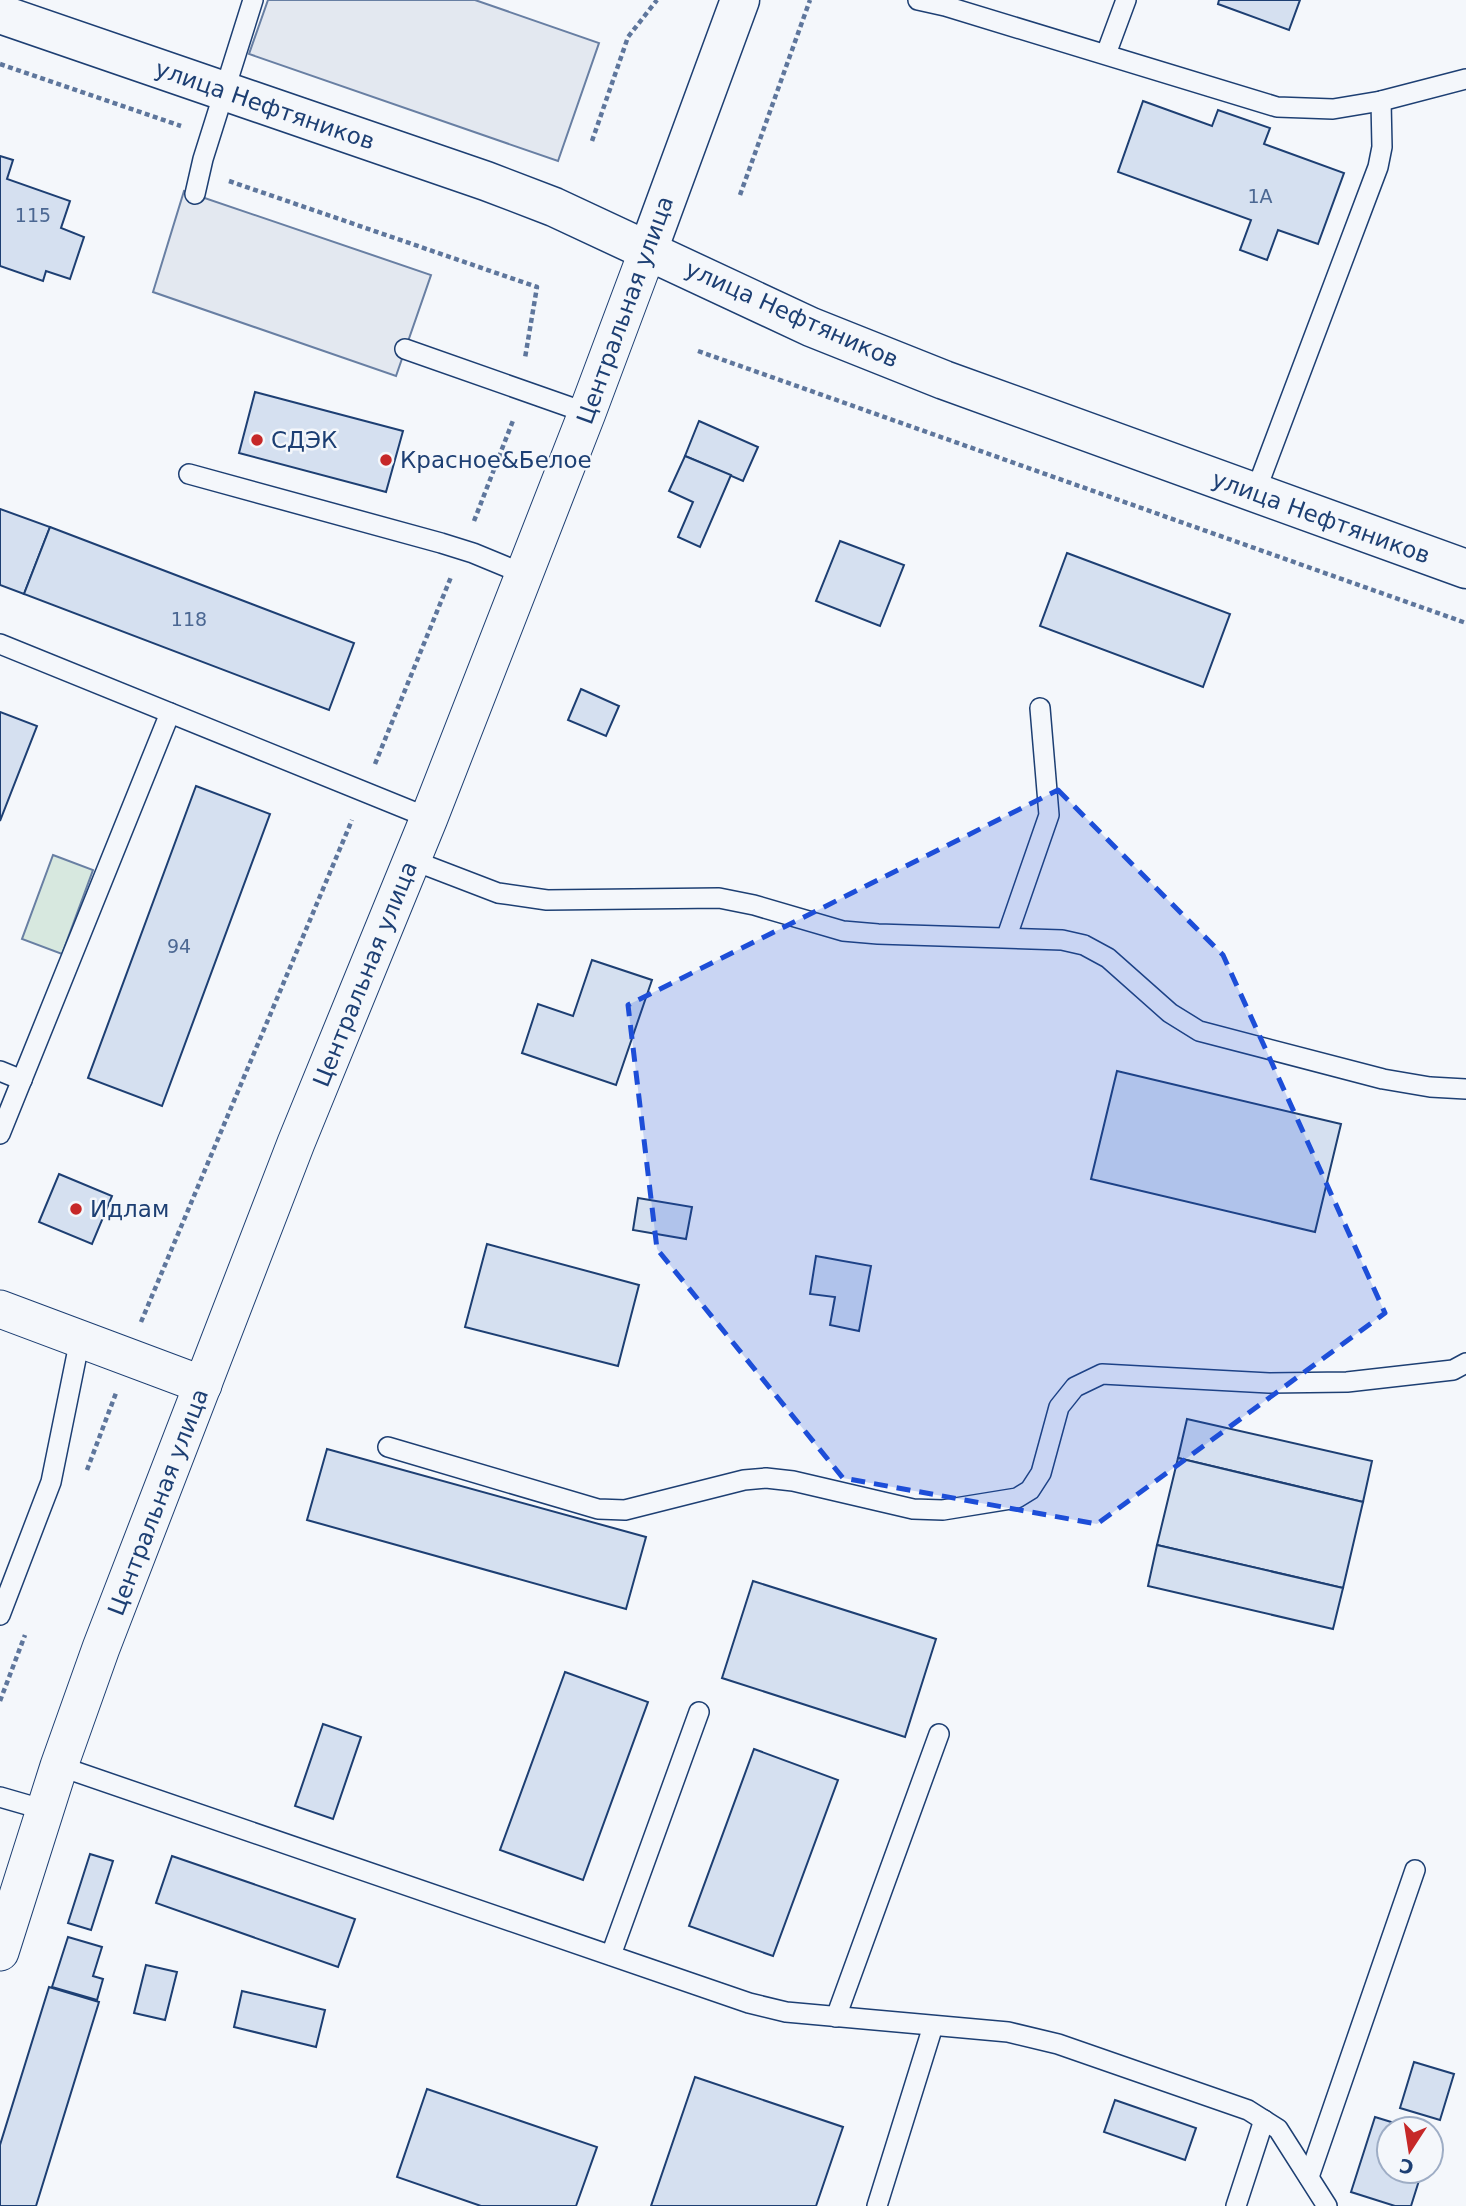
<svg xmlns="http://www.w3.org/2000/svg" width="1466" height="2206" font-family="'DejaVu Sans',sans-serif">
<style>
.green{fill:#d7e8df;stroke:#687fa3;stroke-width:2}
.parking{fill:#e3e8f0;stroke:#687fa3;stroke-width:2}
.building{fill:#d5e0f0;stroke:#1d3f73;stroke-width:2}
.lines{fill:none;stroke-linecap:round;stroke-linejoin:round}
.service-casing{stroke:#1d3f73;stroke-width:22}
.minor-casing{stroke:#1d3f73;stroke-width:39}
.tertiary-casing{stroke:#1d3f73;stroke-width:41}
.path{stroke:#5e769c;stroke-width:4.5;stroke-dasharray:5 3.5;stroke-linecap:butt}
.service{stroke:#f4f7fb;stroke-width:19}
.minor{stroke:#f4f7fb;stroke-width:37}
.tertiary{stroke:#f4f7fb;stroke-width:38}
.marked{fill:#1d4ed8;fill-opacity:0.2;stroke:#1d4ed8;stroke-width:5;stroke-dasharray:14 9;stroke-linejoin:round}
.poi-dot{fill:#c62828;stroke:#f4f7fb;stroke-width:2.5}
.labels{text-anchor:middle;stroke-width:5;stroke-linejoin:round;paint-order:stroke}
.number-label{font-size:19px;fill:#4b6792}
.street-label{font-size:23px;fill:#1d3f73;stroke:#f4f7fb}
.poi-label{font-size:23px;fill:#1d3f73;stroke:#f4f7fb;text-anchor:start}
</style>
<rect width="100%" height="100%" fill="#f4f7fb"/>
<!-- green -->
<path class="green" d="M53 855 93 870 62 954 22 939Z"/>
<!-- parking -->
<g class="parking">
<path d="M268 0H475L599 43 558 161 249 54Z"/>
<path d="M184 191 431 275 396 376 153 292Z"/>
</g>
<!-- building -->
<g class="building">
<path d="M1219 0H1300L1289 30 1218 4Z"/>
<path d="M1143 101 1212 126 1218 110 1270 128 1264 144 1344 173 1318 244 1278 230 1267 260 1240 250 1251 220 1118 172Z"/>
<path d="M0 156 13 160 7 179 70 201 61 228 84 237 70 279 46 271 43 281 0 266Z"/>
<path d="M255 392 403 431 386 492 239 453Z"/>
<path d="M699 421 758 447 743 481 685 456Z"/>
<path d="M685 456 731 475 700 547 678 537 693 502 669 491Z"/>
<path d="M0 509 50 527 24 594 0 585Z"/>
<path d="M50 527 354 643 329 710 24 594Z"/>
<path d="M840 541 904 565 880 626 816 601Z"/>
<path d="M1067 553 1230 614 1203 687 1040 626Z"/>
<path d="M581 689 619 706 606 736 568 720Z"/>
<path d="M0 712 37 726 0 821Z"/>
<path d="M196 786 270 814 162 1106 88 1078Z"/>
<path d="M592 960 652 980 616 1085 522 1053 538 1004 573 1016Z"/>
<path d="M1117 1071 1341 1124 1315 1232 1091 1179Z"/>
<path d="M59 1174 112 1196 92 1244 39 1222Z"/>
<path d="M638 1198 692 1207 686 1239 633 1230Z"/>
<path d="M487 1244 639 1285 618 1366 465 1327Z"/>
<path d="M816 1256 871 1266 859 1331 830 1325 835 1297 810 1294Z"/>
<path d="M1187 1419 1372 1461 1363 1502 1178 1458Z"/>
<path d="M327 1449 646 1537 626 1609 307 1520Z"/>
<path d="M1178 1458 1363 1502 1343 1588 1157 1545Z"/>
<path d="M1157 1545 1343 1588 1333 1629 1148 1586Z"/>
<path d="M753 1581 936 1639 905 1737 722 1678Z"/>
<path d="M565 1672 648 1702 583 1880 500 1850Z"/>
<path d="M323 1724 361 1737 333 1819 295 1806Z"/>
<path d="M754 1749 838 1780 773 1956 689 1926Z"/>
<path d="M90 1854 113 1861 91 1930 68 1923Z"/>
<path d="M172 1856 355 1919 338 1967 156 1903Z"/>
<path d="M68 1937 102 1947 93 1976 103 1979 97 2000 52 1987Z"/>
<path d="M146 1965 177 1972 165 2020 134 2013Z"/>
<path d="M49 1987 99 2002 36 2206H0V2145Z"/>
<path d="M242 1991 325 2010 316 2047 234 2027Z"/>
<path d="M1414 2062 1454 2074 1440 2120 1400 2108Z"/>
<path d="M695 2077 843 2127 816 2206H651Z"/>
<path d="M427 2089 597 2147 576 2206H481L397 2177Z"/>
<path d="M1115 2100 1196 2128 1185 2160 1104 2132Z"/>
<path d="M1375 2117 1414 2129H1389V2171H1422L1411 2206H1395L1351 2192Z"/>
</g>
<g class="lines">
<defs>
<g id="service">
<path d="M918 0 945 6 1277 107 1333 109 1381 101 1466 79"/>
<path d="M1106 54 1126 0"/>
<path d="M195 194 203 159 253 0"/>
<path d="M405 349 587 413"/>
<path d="M189 474 441 543 473 553 524 574"/>
<path d="M1255 493 1378 167 1382 147 1381 101"/>
<path d="M0 644 429 818"/>
<path d="M412 860 498 893 547 900 719 898 754 905 843 931 878 934 1062 940 1084 945 1108 958 1170 1013 1199 1031 1383 1079 1430 1087 1466 1089"/>
<path d="M1007 936 1049 815 1040 708"/>
<path d="M0 1071 22 1080"/>
<path d="M0 1134 170 713"/>
<path d="M388 1447 598 1509 625 1510 744 1480 766 1478 793 1481 913 1509 943 1510 1017 1498 1030 1490 1041 1473 1059 1407 1075 1387 1102 1374 1269 1383 1347 1382 1453 1370 1466 1363"/>
<path d="M0 1615 51 1482 80 1339"/>
<path d="M59 1766 749 2003 786 2012 1008 2032 1058 2044 1248 2110 1278 2129 1327 2206"/>
<path d="M0 1797 45 1810"/>
<path d="M611 1955 699 1712"/>
<path d="M836 2017 939 1734"/>
<path d="M1309 2177 1415 1870"/>
<path d="M877 2206 933 2026"/>
<path d="M1236 2206 1264 2120"/>
</g>
<g id="minor">
<path d="M0 1309 203 1385"/>
<path d="M0 1952 59 1766 101 1648 296 1143 429 818 587 413 648 250"/>
</g>
<g id="tertiary">
<path d="M0 14 486 181 554 207 811 327 944 380 1466 569"/>
<path d="M648 250 740 0"/>
</g>
</defs>
<!-- service casing -->
<use href="#service" class="service-casing"/>
<!-- minor casing -->
<use href="#minor" class="minor-casing"/>
<!-- tertiary casing -->
<use href="#tertiary" class="tertiary-casing"/>
<!-- path -->
<g class="path">
<path d="M0 64 181 126"/>
<path d="M592 141 628 37 657 0"/>
<path d="M229 181 537 287 525 358"/>
<path d="M740 195 810 0"/>
<path d="M698 351 1466 623"/>
<path d="M474 521 514 418"/>
<path d="M375 764 451 577"/>
<path d="M141 1322 352 820"/>
<path d="M87 1470 116 1393"/>
<path d="M0 1701 25 1635"/>
</g>
<!-- service -->
<use href="#service" class="service"/>
<!-- minor -->
<use href="#minor" class="minor"/>
<!-- tertiary -->
<use href="#tertiary" class="tertiary"/>
</g>
<!-- marked area -->
<path class="marked" d="M1058 790 1223 955 1385 1313 1097 1524 843 1478 657 1249 628 1005Z"/>
<!-- markers -->
<g class="poi-dot">
<circle cx="257" cy="440" r="7"/>
<circle cx="386" cy="460" r="7"/>
<circle cx="76" cy="1209" r="7"/>
</g>
<g class="labels">
<!-- number labels -->
<g class="number-label">
<text x="1260" y="203">1А</text>
<text x="33" y="222">115</text>
<text x="189" y="626">118</text>
<text x="179" y="953">94</text>
</g>
<!-- street labels -->
<g class="street-label">
<text transform="translate(265 105) rotate(19)" y="8">улица Нефтяников</text>
<text transform="translate(625 310) rotate(-70)" y="8">Центральная улица</text>
<text transform="translate(792 314) rotate(24)" y="8">улица Нефтяников</text>
<text transform="translate(1321 517) rotate(20)" y="8">улица Нефтяников</text>
<text transform="translate(365 974) rotate(-68)" y="8">Центральная улица</text>
<text transform="translate(158 1502) rotate(-69)" y="8">Центральная улица</text>
</g>
<!-- poi labels -->
<g class="poi-label">
<text x="271" y="448">СДЭК</text>
<text x="400" y="468">Красное&amp;Белое</text>
<text x="90" y="1217">Идлам</text>
</g>
</g>
<!-- north arrow -->
<g transform="translate(1410 2150) rotate(192)"><circle r="33" fill="#f4f7fb" stroke="#9eadc5" stroke-width="2"/>
<path d="M0-5L12 26L0 18L-12 26Z" fill="#c62828"/>
<text y="-10" font-size="19" font-weight="bold" text-anchor="middle" fill="#1d3f73">С</text>
</g>
</svg>
